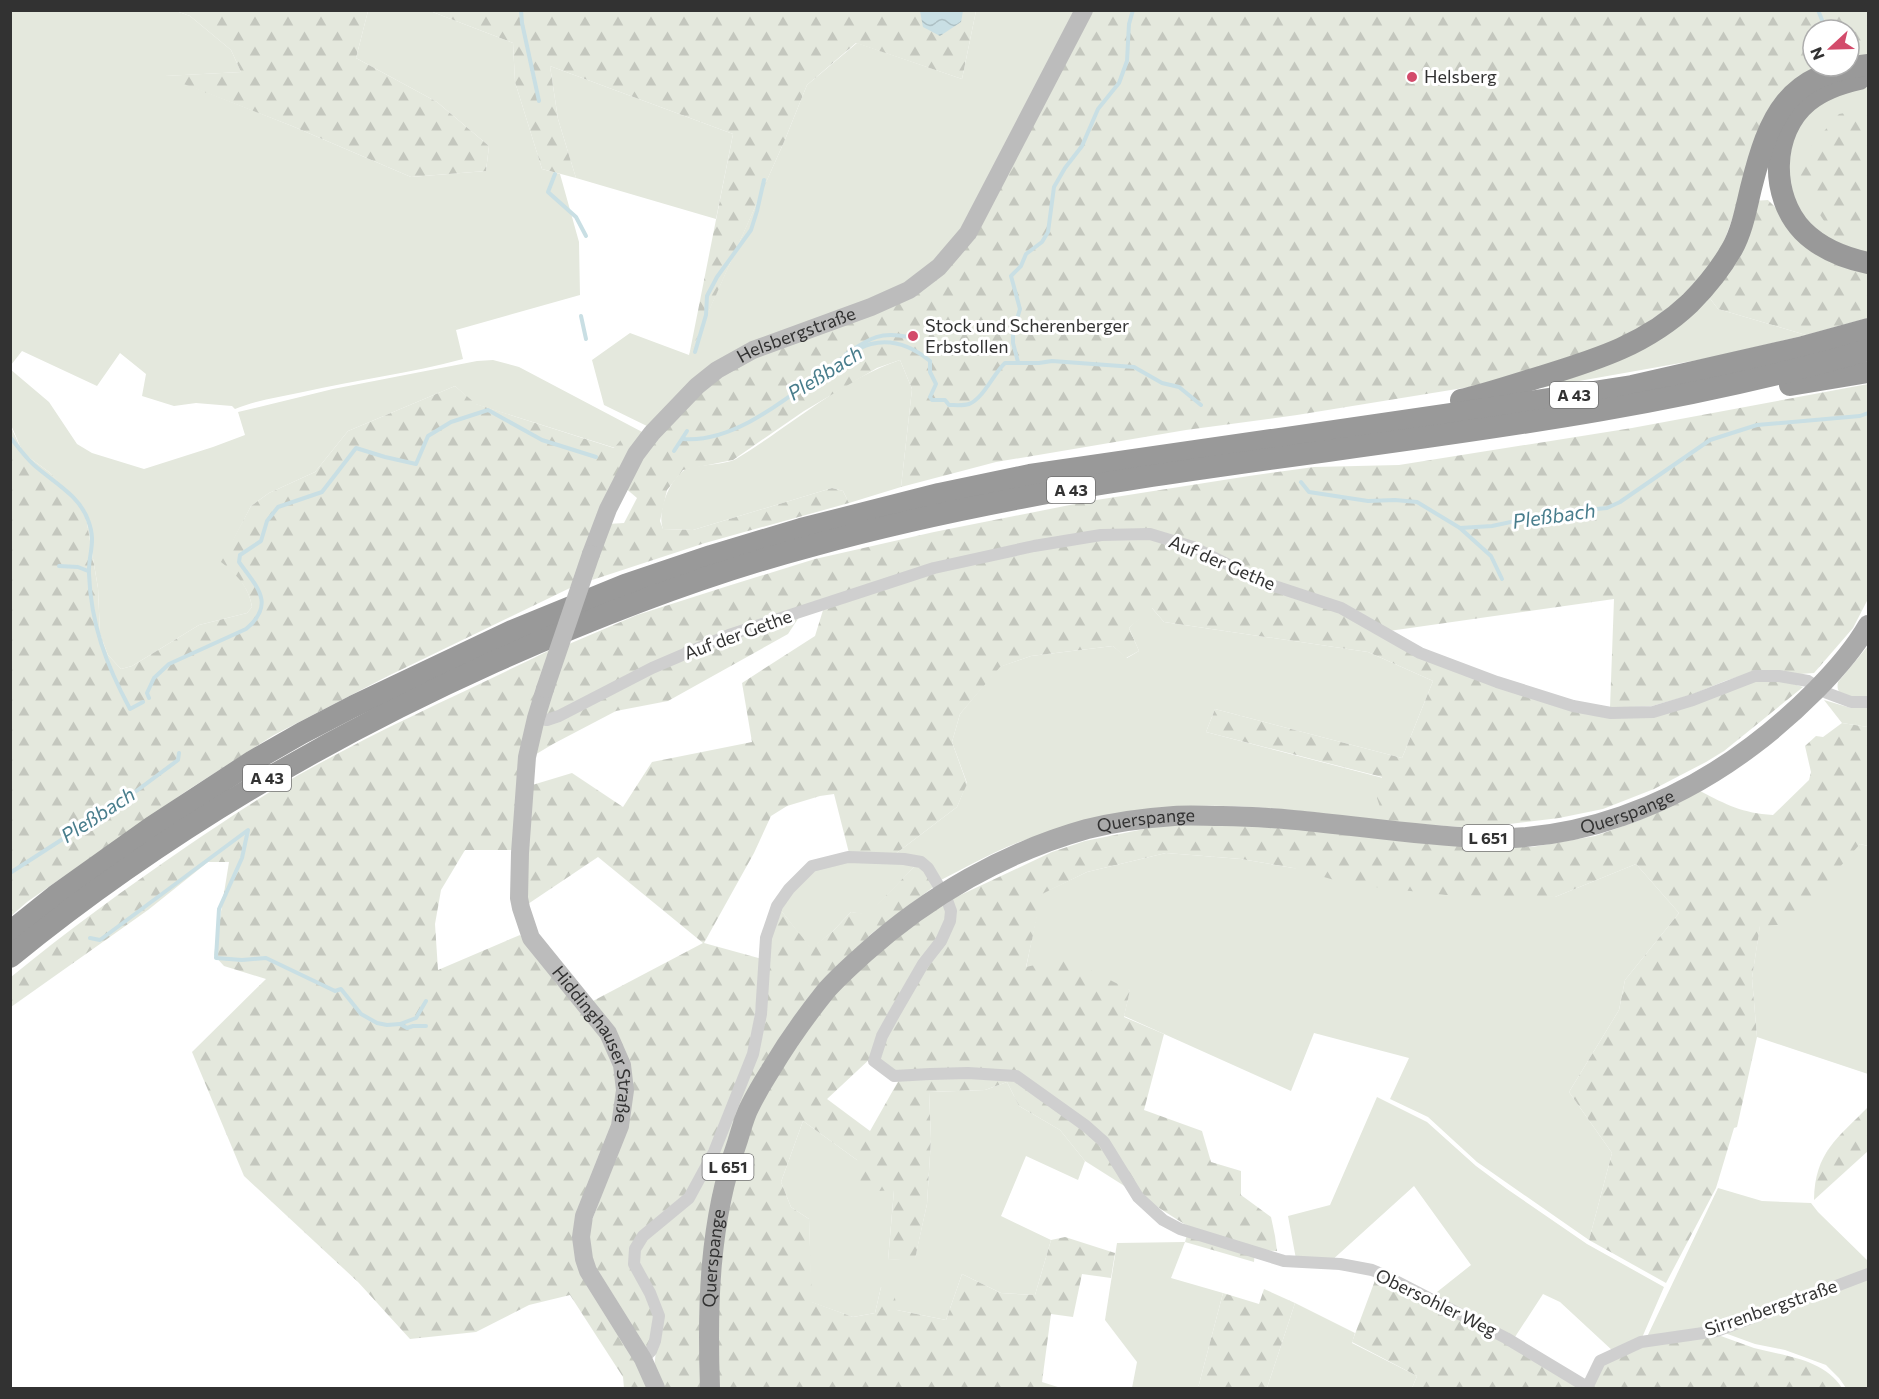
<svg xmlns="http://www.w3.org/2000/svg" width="1879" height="1399" font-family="Commissioner,sans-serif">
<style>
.grass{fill:#e4e8dd}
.forest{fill:url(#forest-firs)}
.water{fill:url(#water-waves)}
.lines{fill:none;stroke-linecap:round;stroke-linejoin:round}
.stream{stroke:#c9dfe4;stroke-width:4}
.street{stroke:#cfcfcf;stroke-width:12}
.secondary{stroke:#bcbcbc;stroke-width:18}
.primary{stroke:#aaa;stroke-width:20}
.highway{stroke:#999;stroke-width:22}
.secondary-bridge{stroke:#bcbcbc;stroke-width:18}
.poi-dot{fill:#d34b6b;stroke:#fff;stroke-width:2}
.labels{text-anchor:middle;stroke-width:6;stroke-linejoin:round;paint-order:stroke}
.shield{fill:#fff;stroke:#707070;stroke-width:1.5}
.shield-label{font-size:16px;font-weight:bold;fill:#323232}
.poi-label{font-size:18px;fill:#323232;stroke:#fff;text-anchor:start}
.street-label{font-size:18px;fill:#323232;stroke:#fff}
.water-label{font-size:20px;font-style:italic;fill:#487d8c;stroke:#fff}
</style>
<defs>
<pattern id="forest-firs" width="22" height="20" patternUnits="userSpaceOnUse" patternTransform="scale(1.5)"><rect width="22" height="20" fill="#e4e8dd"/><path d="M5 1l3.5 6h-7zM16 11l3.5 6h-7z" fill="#c4c7be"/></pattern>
<pattern id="water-waves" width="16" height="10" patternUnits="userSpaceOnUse" patternTransform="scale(1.5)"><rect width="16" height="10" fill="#c9dfe4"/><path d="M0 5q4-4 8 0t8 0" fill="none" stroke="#adc0c4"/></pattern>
</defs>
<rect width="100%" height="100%" fill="#fff"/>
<!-- grass -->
<g class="grass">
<path d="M11 11H176L190 16 231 50 241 72 165 76 292 126 411 177 486 171 489 146 437 102 356 58 368 11H430L513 43 515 82 542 169 560 174 579 242 580 295 456 330 463 359C411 373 356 380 303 392 280 397 257 400 235 409L232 406 196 403 174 406 142 396 146 374 120 353 97 386 22 351 11 365Z"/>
<path d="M976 11H1081L966 232 938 265 651 428 604 405 592 360 630 333 689 355 784 142 807 85 857 43 962 79Z"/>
<path d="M550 66 733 134 716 219 576 178 558 119Z"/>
<path d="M1861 85 1868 86V255L1832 247 1792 204 1786 183 1790 138 1815 105Z"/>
<path d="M1705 292 1718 309 1806 335 1709 358 1511 393Z"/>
<path d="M493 360 519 367 646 434 615 448 475 404 455 386 348 431 315 472 269 493 251 506 222 562C237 574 249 587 252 607L247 613 199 625 132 666 121 669 108 655 100 634 98 588 85 511 49 472 23 453 11 425 10 369 49 402 77 444 92 453 144 469 213 447 245 435 238 412 333 389 477 361Z"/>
<path d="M900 360 912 389 901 487 849 503 843 491 832 488 693 530 663 529C657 513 668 482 683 471 692 464 723 466 736 459 791 426 839 381 900 360Z"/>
<path d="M1151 607 1164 622 1368 652 1433 681 1402 758 1215 709 1206 732 1383 778 1385 822C1288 808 1192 796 1095 818 1072 823 1048 832 1025 840 996 850 967 867 939 881L894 855 957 807 967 783 952 742 960 714 999 667 1031 656 1113 646 1127 658 1139 651 1129 628Z"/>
<path d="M1868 646V698C1857 698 1834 700 1838 682Z"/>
<path d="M1824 700 1851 708 1868 705V727L1842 723Z"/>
<path d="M1860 844 1868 846V1074L1757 1037 1752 978 1760 925Z"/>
<path d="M1166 853 1241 859 1293 868 1555 897 1636 864 1679 913 1625 980 1619 1010 1569 1092 1612 1153 1589 1240 1477 1162 1428 1117 1390 1099 1409 1058 1314 1033 1291 1091 1124 1016 1130 990 1026 968 1041 894 1087 872Z"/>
<path d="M849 860H880L915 866 868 915 851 912 832 932 811 949 779 908 813 867Z"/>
<path d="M1007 1082 1019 1106 1060 1130 1085 1161 1078 1180 1026 1156 1001 1216 1051 1240 1035 1295 1001 1293 962 1274 946 1320 897 1310 881 1287 875 1313 853 1317 811 1302 809 1219 791 1207 781 1182 803 1121 857 1160 894 1190 888 1260 915 1258 927 1204 931 1139 929 1092 985 1090Z"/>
<path d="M1377 1097 1427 1122 1476 1166 1507 1189 1587 1244 1664 1287 1641 1340 1614 1352 1560 1302 1543 1294 1513 1340 1432 1296 1471 1265 1414 1186 1330 1262 1296 1259 1288 1216 1330 1205Z"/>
<path d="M1718 1188 1762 1201 1811 1203 1818 1212 1868 1261V1272L1716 1328 1646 1339Z"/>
<path d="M1185 1242 1171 1278 1223 1293 1198 1388H1132L1137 1362 1105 1320 1117 1243Z"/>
<path d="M1868 1278V1388H1846L1839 1378 1826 1365 1785 1350 1755 1344 1722 1332Z"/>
<path d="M1295 1303 1355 1333 1352 1343 1417 1376 1412 1388H1267Z"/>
</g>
<!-- forest -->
<g class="forest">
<path d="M176 11H368L356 58 437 102 489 146 486 171 411 177 292 126 163 76 241 72 231 50 190 16Z"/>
<path d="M430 11H976L962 79 856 43 807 85 784 142 689 356 733 134 550 66 558 119 576 178 542 169 515 82 513 43Z"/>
<path d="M1087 11H1868V59L1849 61V30H1813V66H1823L1734 214 1718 258 1680 300 1630 334 1562 363 1494 383 1297 415 1186 430 996 462 901 487 912 389 900 360 877 368 804 411 733 460 683 470 667 490 660 521 663 529 693 530 832 488 843 491 849 503 705 543 592 580 601 539 608 524 624 523 637 498 624 487 641 456 683 407 721 375 758 354 943 268Z"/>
<path d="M1868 109V243L1835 237 1799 184 1800 159 1839 114Z"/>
<path d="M1768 200 1776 208 1868 271V318L1806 335 1718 309 1705 292 1753 201Z"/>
<path d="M1868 384V599L1853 628 1814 673 1800 674 1753 672 1725 681 1691 695 1652 706 1610 708 1614 599 1389 631 1149 530 954 561 805 608 788 634 668 701 616 711 553 744 533 756 540 729 569 644 637 615 731 585 815 559 934 532 1090 501 1249 476 1314 467 1399 465 1632 428Z"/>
<path d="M455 386 476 404 614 448 625 435 646 434 570 588 388 676 274 735 188 790 27 902 11 916 10 425 23 453 49 472 71 494 85 511 98 588 100 634 108 655 121 669 132 666 199 625 247 613 252 607C249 587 236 574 221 562L251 506 269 493 315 472 348 431Z"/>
<path d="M1149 538 1191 549 1340 610 1419 655 1571 709 1652 715 1755 680 1778 679 1803 687 1724 751 1706 762 1654 789 1603 809 1559 818 1501 825 1461 827 1385 822 1377 798 1382 777 1206 732 1215 709 1402 758 1433 681 1368 652 1164 622 1152 608 1129 628 1139 651 1126 658 1113 646 1031 656 1000 667 960 714 952 742 967 784 957 807 894 855 849 853 834 794 820 796 787 806 771 816 754 853 704 943 762 959 750 1053 721 1128 687 1196 632 1247 654 1314 648 1358 592 1268 589 1242 590 1226 613 1163 632 1091 591 1002 703 943 598 857 525 906 529 786 572 773 623 807 652 762 752 742 742 683 815 636 824 607 936 571 1035 550 1102 539Z"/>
<path d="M550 650 512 850H465L441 890 435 924 438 970 520 935 602 1035 616 1067 620 1090 614 1126 576 1218 618 1331 650 1388H624L623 1377 570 1295 529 1305 476 1332 410 1339 358 1282 244 1176 192 1052 266 979 224 966 214 955 229 862H208L148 910 11 1007V977C67 931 126 888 186 847 227 819 269 791 313 767 390 724 471 689 550 650Z"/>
<path d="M1842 723 1868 727V846L1860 844 1790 924 1760 926 1752 978 1757 1037 1737 1127 1734 1128 1716 1188 1666 1283 1589 1240 1612 1153 1569 1092 1619 1010 1625 980 1679 913 1636 864 1555 897 1446 895 1348 884 1293 868 1241 859 1166 853 1087 872 1042 894 1026 967 1066 958 1130 990 1124 1017 1164 1034 1144 1110 1202 1131 1211 1162 1241 1171V1195L1271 1217 1275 1236 1277 1251 1255 1250 1254 1262 1185 1242 1189 1227 1085 1161 1060 1130 1019 1106 1007 1082 985 1090 929 1092 931 1139 927 1204 915 1259 888 1260 894 1190 862 1192 857 1160 803 1121 781 1182 791 1207 809 1219 812 1302 853 1317 875 1313 881 1287 894 1292 897 1310 946 1320 962 1274 1001 1293 1035 1295 1051 1240 1065 1237 1115 1253 1111 1278 1082 1274 1073 1317 1051 1314 1042 1382 1061 1388H715L714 1370 726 1198 758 1109 787 1055 828 996 858 967 942 904 947 913V921L872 1057 827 1099 870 1131 900 1078 875 1060 926 965 945 942 950 900 1052 852 1085 841 1159 826 1220 824 1365 834 1479 847H1532L1595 836 1638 821 1700 791C1727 805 1742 813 1773 815L1809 780 1811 772 1805 746 1816 736 1823 737Z"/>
<path d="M915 866 927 869 936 885 871 934 817 989 719 1169 703 1388H661L654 1369 660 1312 639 1265 638 1250 646 1238 692 1200 756 1053 769 940 779 908 811 948 832 932 851 912 868 914Z"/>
<path d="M1868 1107V1151L1814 1200C1815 1152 1837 1139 1868 1107Z"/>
<path d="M1377 1275 1446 1307 1585 1388H1412L1417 1376 1352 1342Z"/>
<path d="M1264 1289 1295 1303 1267 1388H1198L1223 1293 1259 1304Z"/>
<path d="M1718 1335C1730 1339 1742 1344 1754 1348 1784 1356 1824 1359 1842 1388H1590L1602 1362 1640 1346Z"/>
</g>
<!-- water -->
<path class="water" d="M920 11H963L961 22 940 36 923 27Z"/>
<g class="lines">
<!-- stream -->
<g class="stream">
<path d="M521 10 522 23 539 101"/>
<path d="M1818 10 1826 30"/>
<path d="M555 174 548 192 576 217 586 236"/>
<path d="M581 316 586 339"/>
<path d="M695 352 706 315 707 296 717 277 751 230 757 211 764 180"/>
<path d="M846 354C869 339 879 331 908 337"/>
<path d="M1018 362 1013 343V332L1020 309 1011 276 1021 266 1026 254 1042 242 1048 232 1054 187 1065 168 1082 146 1098 109 1119 83 1127 61 1129 24 1133 10"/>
<path d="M10 437C18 447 25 457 34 465 53 482 79 495 88 520 97 543 88 553 89 574 91 625 106 664 130 709L143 702"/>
<path d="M683 439C732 443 782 402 820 374 834 364 855 348 871 344 894 338 913 347 930 361V372L936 384 930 397 932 400H945L949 405C955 405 963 406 969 404 983 399 994 373 1005 363H1039L1052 361 1134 367 1162 383 1179 387 1201 405"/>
<path d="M674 451 687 431"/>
<path d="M1301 482 1309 492 1368 501 1395 500 1417 502 1460 528 1492 526 1553 513 1607 508 1620 502 1710 440 1757 425 1860 416 1868 413"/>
<path d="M1460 528 1491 556 1502 579"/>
<path d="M59 566 78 567 88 571"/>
<path d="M149 698 147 693 154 678 169 664 246 629C276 604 257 587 239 562L240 555 261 541 267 521 278 507 322 492 356 448 385 457 416 464 428 436 451 422 488 410 542 440 596 457"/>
<path d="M10 873 131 795 178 760 179 753"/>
<path d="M90 938 100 940 248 830 242 858 219 909 216 958 242 960 266 958 335 991 341 989 361 1014 377 1023 387 1025 400 1024 416 1018 426 1001"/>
<path d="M400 1024 407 1028 413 1026H426"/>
</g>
<!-- street -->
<g class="street">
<path d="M536 718 547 720 559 716 652 668 729 635 934 568 1034 546 1101 535 1150 534 1193 547 1265 583 1341 608 1420 653 1497 682 1573 706 1611 713 1653 712 1693 700 1755 676H1779L1808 681 1827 693 1851 702H1868"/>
<path d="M643 1359 651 1351 655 1341 659 1316 650 1293 634 1264 635 1249 643 1236 689 1198 714 1152 753 1054 761 1014 766 938 777 906 789 889 812 866 848 857 904 859 921 862 928 868 947 900 951 911 950 921 941 941 923 964 893 1016 882 1036 874 1061 894 1076 930 1074 968 1073 1016 1076 1086 1126 1104 1142 1138 1197 1163 1220 1180 1229 1284 1261 1340 1264 1372 1270 1384 1275 1506 1338 1587 1387"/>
<path d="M1587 1388 1600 1361 1641 1342 1717 1331 1868 1274"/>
</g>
<!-- secondary -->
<g class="secondary">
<path id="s1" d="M591 554 608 509 636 454 652 433 697 386 717 370 753 350 871 307 909 290 939 267 968 233 1084 10"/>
<path id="s2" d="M545 689 536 718 527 757 520 853 519 898 521 908 531 938 608 1033 622 1065 625 1090 620 1126 584 1216 581 1237 584 1259 588 1271 643 1359 656 1388"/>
</g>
<!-- primary -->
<path class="primary" id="s3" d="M710 1388C707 1306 709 1222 737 1143 741 1131 744 1117 750 1106 756 1094 763 1082 770 1071 786 1044 805 1017 825 992 837 978 851 966 865 953 928 896 1005 852 1087 829 1115 822 1145 818 1174 816 1190 815 1206 816 1222 816 1308 817 1392 834 1477 838 1576 843 1674 805 1752 746 1792 716 1844 667 1868 625"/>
<!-- highway -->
<g class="highway">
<path d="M1859 79C1841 83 1822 90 1808 101 1770 132 1770 197 1803 231 1821 249 1844 258 1868 263"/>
<path d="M1790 385 1868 372"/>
<path d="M1461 400C1487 394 1513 385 1540 377 1595 360 1646 345 1690 303 1705 288 1721 268 1732 249 1742 231 1746 209 1751 188 1769 116 1787 73 1868 65"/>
<path d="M10 932 55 896 152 827 253 761 302 733 354 706 512 631 625 585 711 556 801 529 939 494 1030 475 1479 410 1632 386 1799 348 1868 329"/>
<path d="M10 957C157 837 321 740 494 662 597 616 702 575 811 546 894 523 980 505 1064 490 1332 444 1607 426 1868 350"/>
</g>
<!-- secondary-bridge -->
<path class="secondary-bridge" d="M545 689 591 554"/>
</g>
<!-- markers -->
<g class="poi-dot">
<circle cx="1412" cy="77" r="6"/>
<circle cx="913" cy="336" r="6"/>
</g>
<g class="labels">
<!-- shield labels -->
<g class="shield">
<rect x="1550" y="382" width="48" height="26" rx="4.5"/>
<rect x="1047" y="477" width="48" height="26" rx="4.5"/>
<rect x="243" y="765" width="48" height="26" rx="4.5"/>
<rect x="1462.5" y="825" width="51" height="26" rx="4.5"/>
<rect x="702.5" y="1154" width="51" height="26" rx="4.5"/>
</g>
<g class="shield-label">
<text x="1574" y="401">A 43</text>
<text x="1071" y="496">A 43</text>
<text x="267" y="784">A 43</text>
<text x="1488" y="844">L 651</text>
<text x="728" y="1173">L 651</text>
</g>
<!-- poi labels -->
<g class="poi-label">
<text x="1424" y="83">Helsberg</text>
<text x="925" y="332">Stock und Scherenberger<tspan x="925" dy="21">Erbstollen</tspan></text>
</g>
<!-- street labels -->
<g class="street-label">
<text dy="6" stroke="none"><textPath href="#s1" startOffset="314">Helsbergstraße</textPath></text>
<text transform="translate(1222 563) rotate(23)" y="6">Auf der Gethe</text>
<text transform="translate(738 635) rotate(-20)" y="6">Auf der Gethe</text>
<text dy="6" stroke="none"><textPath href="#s3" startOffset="1282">Querspange</textPath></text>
<text dy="6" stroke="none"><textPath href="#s3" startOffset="796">Querspange</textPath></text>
<text dy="6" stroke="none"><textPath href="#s2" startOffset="381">Hiddinghauser Straße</textPath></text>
<text dy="6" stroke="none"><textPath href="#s3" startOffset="130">Querspange</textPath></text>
<text transform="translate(1436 1303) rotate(26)" y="6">Obersohler Weg</text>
<text transform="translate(1771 1308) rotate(-19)" y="6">Sirrenbergstraße</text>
</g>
<!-- water labels -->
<g class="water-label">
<text transform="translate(825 373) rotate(-32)" y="7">Pleßbach</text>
<text transform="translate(1554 516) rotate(-8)" y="7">Pleßbach</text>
<text transform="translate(98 815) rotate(-33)" y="7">Pleßbach</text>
</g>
</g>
<!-- border -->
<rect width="1879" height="1399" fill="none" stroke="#323232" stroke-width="24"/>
<!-- north arrow -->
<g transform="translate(1831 48) rotate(248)"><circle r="28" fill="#ffffff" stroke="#adadad" stroke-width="1.5"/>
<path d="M0-4.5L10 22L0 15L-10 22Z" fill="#d34b6b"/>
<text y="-9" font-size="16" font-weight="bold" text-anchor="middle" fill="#323232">N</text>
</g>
</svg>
